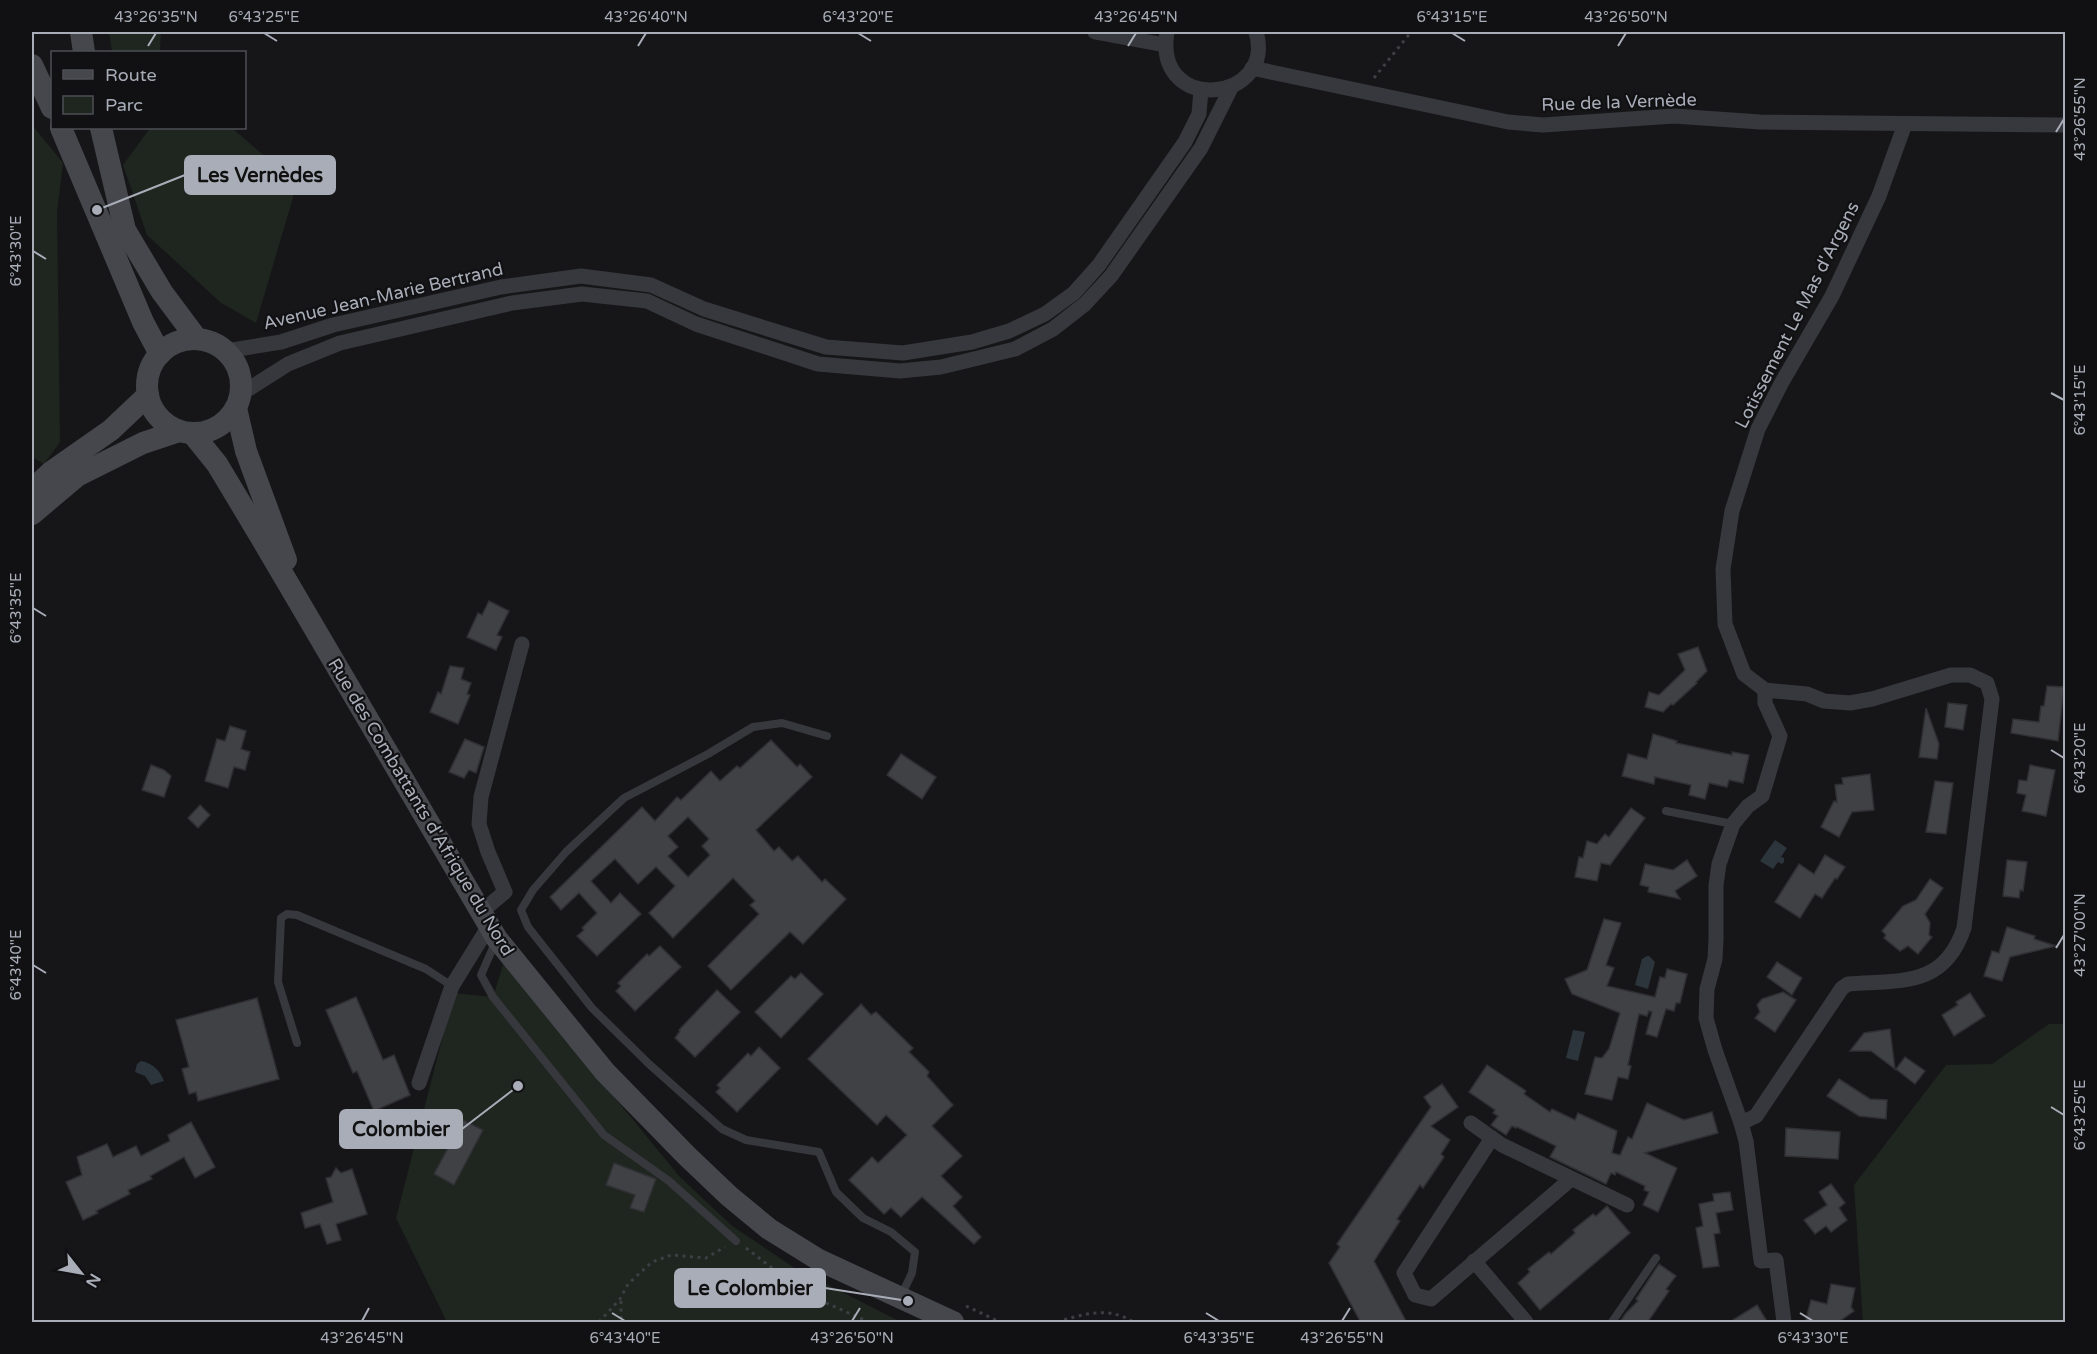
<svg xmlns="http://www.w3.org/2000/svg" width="2097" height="1354" font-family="'Varela Round',sans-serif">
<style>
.green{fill:#1e261f}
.water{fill:#2c353c}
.building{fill:#404145;stroke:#303034;stroke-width:1.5;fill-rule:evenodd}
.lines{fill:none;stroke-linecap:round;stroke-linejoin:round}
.path{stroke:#3d3f44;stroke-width:3;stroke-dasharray:3 4.5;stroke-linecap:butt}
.lane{stroke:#37383d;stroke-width:8}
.street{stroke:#37383d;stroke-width:15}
.secondary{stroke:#45474d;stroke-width:22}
.ticks{fill:none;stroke:#a8adb8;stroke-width:2}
.labels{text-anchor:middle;stroke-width:4.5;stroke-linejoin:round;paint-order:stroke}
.street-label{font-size:18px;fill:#a8adb8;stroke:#111113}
.leader{fill:none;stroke:#a8adb8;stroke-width:2}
.callout-dot{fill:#a8adb8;stroke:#111113;stroke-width:2}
.callout{fill:#a8adb8;stroke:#a8adb8;stroke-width:2}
.callout-label{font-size:20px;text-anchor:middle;font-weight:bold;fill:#111}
.neatline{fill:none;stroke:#a8adb8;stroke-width:2}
.ticks-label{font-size:15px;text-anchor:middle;fill:#a8adb8}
</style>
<rect width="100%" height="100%" fill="#161618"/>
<!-- green -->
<g class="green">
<path d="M109 32H161L160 52H112Z"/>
<path d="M32 125 63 163 57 212 60 442 44 464 32 457Z"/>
<path d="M150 128H232L297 184 256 323 220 302 147 235 123 165Z"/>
<path d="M504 962 679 1176 731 1225 793 1267 901 1322H447L396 1218 454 993 493 997Z"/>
<path d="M2049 1024H2065V1322H1863L1854 1185 1946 1065 1992 1064Z"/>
</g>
<!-- water -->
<g class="water">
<path d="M1775 840 1787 848 1781 857 1784 858V862L1782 864 1778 862 1773 869 1760 861Z"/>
<path d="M1647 956H1649L1655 962 1648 989 1635 985 1642 959Z"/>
<path d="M1573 1030 1585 1032 1578 1061 1566 1058Z"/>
<path d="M141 1061C152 1063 160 1070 164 1081L151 1085 145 1076 135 1072 137 1064Z"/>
</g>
<!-- building -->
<g class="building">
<path d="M489 601 509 611 497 635 502 637 496 650 467 637 478 613 482 615Z"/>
<path d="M1698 647 1707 671 1696 682 1697 683 1673 705 1671 704 1663 712 1645 707 1649 692 1659 695 1685 670 1678 654Z"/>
<path d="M450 666 464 668 461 679 471 683 467 694 470 695 458 724 430 712 438 692 441 694Z"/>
<path d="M2047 686 2064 687 2058 741 2011 733 2013 719 2039 722 2041 706H2044Z"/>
<path d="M1948 703 1967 705 1963 730 1945 727Z"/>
<path d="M1926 708 1939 744 1937 759 1919 757Z"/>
<path d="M230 726 246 731 241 749 250 752 245 770 234 767 228 788 205 781 217 739 225 741Z"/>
<path d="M1653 734 1677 741 1676 743 1732 755V752L1749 755 1743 783 1729 780 1727 787 1709 783 1705 799 1689 795 1691 785 1655 777 1654 784 1622 776 1628 754 1647 759Z"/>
<path d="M465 739 484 747 476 773 469 770 464 778 449 772Z"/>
<path d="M771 740 797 767 800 764 812 777 756 830 774 851 779 847 792 861 798 856 822 882 825 879 846 899 803 944 790 932 731 990 708 966 759 914 750 905 755 901 733 878 673 938 649 913 675 886 656 867 638 884 615 859 591 881 611 903 620 893 641 914 597 956 577 936 584 930 582 928 597 913 579 893 561 910 550 897 642 807 655 821 677 797 681 800 711 771 720 781 737 766 740 768ZM688 817 709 839 702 846 710 855 688 877 668 856 678 847 668 836Z"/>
<path d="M901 754 936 777 922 799 887 775Z"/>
<path d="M151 765 164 770 171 776 164 797 142 790Z"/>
<path d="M2030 765 2055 770 2046 816 2022 811 2026 795 2017 793 2019 780 2027 781Z"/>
<path d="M1870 774 1874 810 1852 812 1839 837 1821 827 1834 801 1837 802 1835 785 1843 784 1842 778Z"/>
<path d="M1935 781 1953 783 1946 834 1926 832Z"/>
<path d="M200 805 210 815 198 828 188 818Z"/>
<path d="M1631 808 1645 818 1610 865 1601 863 1597 881 1575 877 1579 857 1583 858 1587 841 1597 844 1605 834 1609 837Z"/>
<path d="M1825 855 1845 867 1837 879 1835 878 1822 898 1815 894 1800 918 1775 902 1799 864 1814 874Z"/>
<path d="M1687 860 1697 876 1675 891 1680 899 1648 892 1649 887 1640 885 1645 864 1673 870Z"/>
<path d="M2007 860 2027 862 2023 891 2020 890 2019 898 2003 896Z"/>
<path d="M1930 879 1943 888 1925 914 1930 923 1929 935 1932 937 1918 954 1908 946 1900 951 1884 938 1886 935 1882 931 1903 906 1916 900Z"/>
<path d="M1604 919 1621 923 1606 965 1614 968 1607 986 1655 997 1660 977 1665 978 1667 969 1687 974 1680 1003H1676L1674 1011 1666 1009 1657 1037 1646 1034 1652 1012 1649 1011 1647 1016 1639 1014 1628 1065 1631 1066 1628 1079 1618 1077 1612 1100 1585 1094 1595 1057 1602 1058 1609 1049 1620 1013 1572 994 1565 979 1587 970Z"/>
<path d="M2007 927 2035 936 2034 939 2056 946 2010 957 2002 981 1984 976 1992 951 1999 953Z"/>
<path d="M660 946 681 967 635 1011 616 991 621 986 618 983 647 954 649 956Z"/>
<path d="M1777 962 1802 978 1792 995 1767 977Z"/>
<path d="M801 973 823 994 781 1038 755 1012 791 976 795 979Z"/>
<path d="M717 990 740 1012 695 1057 675 1038 680 1031 679 1030Z"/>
<path d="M1783 992 1796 1000 1775 1032 1755 1018 1760 1012 1757 1005 1762 999Z"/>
<path d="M1970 993 1985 1016 1954 1036 1942 1015 1958 1005 1956 1002Z"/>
<path d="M356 997 383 1060 394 1055 410 1095 374 1111 357 1071 353 1073 326 1010Z"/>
<path d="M257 998 279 1079 198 1101 196 1092 189 1094 182 1069 189 1067 176 1020Z"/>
<path d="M861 1004 871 1015 876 1012 913 1048 909 1052 929 1072 927 1076 953 1105 932 1126 962 1156 941 1176 962 1197 953 1206 981 1237 974 1244 922 1197 901 1217 891 1208 884 1214 849 1180 872 1157 878 1163 907 1135 886 1115 877 1125 808 1059Z"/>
<path d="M1890 1029 1895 1069 1871 1051H1850L1864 1033Z"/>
<path d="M759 1047 780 1068 737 1112 716 1092 720 1088 717 1085 748 1053 751 1056Z"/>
<path d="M1905 1057 1925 1071 1915 1084 1896 1069Z"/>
<path d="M1487 1065 1526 1091 1524 1094 1550 1112 1552 1109 1575 1120 1578 1113 1617 1131 1612 1153 1620 1155 1628 1137 1632 1139 1647 1103 1684 1120 1712 1112 1718 1133 1645 1153 1677 1168 1658 1212 1643 1205 1649 1192 1644 1190 1645 1186 1616 1172 1615 1175 1611 1173 1606 1184 1550 1157 1556 1146 1517 1127 1516 1128 1512 1126 1506 1135 1491 1125 1498 1116 1493 1113 1495 1110 1469 1092Z"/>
<path d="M1839 1079 1870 1099 1887 1100 1886 1119 1859 1116 1827 1096Z"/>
<path d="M1442 1084 1458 1107 1431 1126 1450 1140 1441 1154 1444 1157 1423 1188 1420 1185 1406 1206 1397 1219 1400 1221 1374 1261 1407 1323H1361L1329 1263 1340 1247 1337 1244 1431 1107 1424 1097Z"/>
<path d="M463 1120 483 1130 454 1185 434 1174Z"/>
<path d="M191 1122 215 1167 195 1178 184 1157 150 1176 152 1179 128 1190 130 1194 96 1211 98 1213 83 1220 66 1182 82 1175 77 1157 107 1144 113 1157 136 1146 141 1156 170 1141 168 1135Z"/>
<path d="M1786 1128 1840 1132 1838 1159 1785 1156Z"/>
<path d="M614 1163 656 1179 644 1212 630 1208 635 1195 606 1185Z"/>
<path d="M336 1168 341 1173 352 1169 367 1214 336 1224 341 1240 327 1244 320 1224 305 1228 301 1213 333 1202 326 1178 331 1177Z"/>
<path d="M1831 1184 1845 1203 1839 1208 1847 1220 1831 1232 1826 1226 1815 1234 1804 1220 1827 1205 1819 1192Z"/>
<path d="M1730 1192 1733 1210 1716 1213 1720 1233 1714 1234 1719 1266 1703 1268 1696 1228 1703 1226 1699 1204 1714 1201 1713 1194Z"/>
<path d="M1607 1206 1630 1233 1540 1310 1518 1283 1530 1272 1528 1269 1549 1252 1551 1254 1575 1233 1573 1230 1593 1214 1596 1216Z"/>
<path d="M1659 1264 1676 1276 1666 1289 1669 1291 1647 1323H1619L1626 1313 1638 1301 1636 1299Z"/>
<path d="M1831 1284 1855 1288 1851 1307 1854 1311 1837 1323H1805L1811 1300 1827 1304Z"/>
<path d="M1757 1305 1768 1323H1728Z"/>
</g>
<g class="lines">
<!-- path -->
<g class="path">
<path d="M1374 78 1411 32"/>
<path d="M746 1248 806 1294 869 1322"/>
<path d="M621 1301V1322"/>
<path d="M966 1306 1000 1322"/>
<path d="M599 1322 620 1299 628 1284 652 1262 671 1255 706 1258 725 1247"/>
<path d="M1057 1322C1083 1314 1109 1306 1133 1322"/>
</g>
<!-- lane -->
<g class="lane">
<path d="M827 736 782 723 753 727 708 754 624 798 566 852 533 890 521 910 528 927 592 1008 649 1064 722 1129 746 1140 819 1152 836 1192 863 1218 891 1232 915 1252 912 1273 901 1296"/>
<path d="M1666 811 1733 824"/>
<path d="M495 943 481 975 493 997 604 1135 669 1181 736 1241"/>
<path d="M297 1043 278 982 281 918 287 914 297 915 426 969 452 986"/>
<path d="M1612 1322 1656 1258"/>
</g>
<!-- street -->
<g class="street">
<path d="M1095 32 1165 45"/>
<path d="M1167 32C1153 116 1277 102 1256 32"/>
<path d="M1252 68 1508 122 1543 125 1674 116 1760 122 2066 125"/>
<path d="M226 351 281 342 333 325 501 287 581 276 651 285 704 309 826 347 903 353 972 342 1009 331 1045 314 1074 293 1099 265 1185 142 1199 114 1201 90"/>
<path d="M241 394 288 364 340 343 512 303 582 294 647 301 696 324 818 364 900 371 941 367 1015 349 1053 329 1085 304 1111 276 1201 148 1231 88"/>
<path d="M1765 690V703L1780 736 1762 796 1748 806 1733 824 1719 864 1716 885V940L1715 959 1707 989 1706 1018 1715 1050 1741 1123 1756 1116 1842 988 1848 984C1900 980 1944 988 1964 928L1992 699 1987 683 1970 675H1951L1872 699 1850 703 1824 701 1807 694 1765 690 1744 674 1725 624 1723 569 1732 511 1758 429 1782 382 1832 296 1879 196 1905 124"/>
<path d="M481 912 505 892 488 852 479 824 481 797 522 644"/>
<path d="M419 1083 452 986 489 926"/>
<path d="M1471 1123 1502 1145 1627 1205"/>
<path d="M1741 1123 1746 1141 1761 1261 1776 1260 1784 1322"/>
<path d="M1492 1138 1404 1273 1415 1295 1431 1299 1571 1179"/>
<path d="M1474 1261 1526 1322"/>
</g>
<!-- secondary -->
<g class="secondary">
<path d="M81 32 84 52"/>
<path d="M32 65 52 108"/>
<path d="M61 128 143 322 160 354"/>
<path d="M101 128 125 230 162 292 197 339"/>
<circle cx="194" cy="386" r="47"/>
<path d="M236 408 246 451 286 560"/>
<path d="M192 433 217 464 259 534 497 939 605 1072 687 1156 729 1196 769 1229 819 1260 953 1322"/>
<path d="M32 490 51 472 111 430 148 395"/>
<path d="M32 514 77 476 143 443 179 431"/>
</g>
</g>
<!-- ticks -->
<path class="ticks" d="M264 33 277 41M858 33 871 41M1452 33 1465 41M148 46 156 33M638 46 646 33M1128 46 1136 33M1618 46 1626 33M2056 132 2064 119M33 251 46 259M2051 393 2064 400M33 608 46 616M2051 750 2064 758M2056 948 2064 935M33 965 46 973M2051 1107 2064 1115M612 1313 625 1321M1206 1313 1219 1321M1800 1313 1813 1321M362 1321 369 1308M852 1321 860 1308M1342 1321 1350 1308"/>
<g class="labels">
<!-- street labels -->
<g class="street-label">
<text transform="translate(1619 102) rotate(-2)" y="6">Rue de la Vernède</text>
<text transform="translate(383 296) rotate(-13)" y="6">Avenue Jean-Marie Bertrand</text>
<text transform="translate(1797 315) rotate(-63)" y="6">Lotissement Le Mas d'Argens</text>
<text transform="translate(421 807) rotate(59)" y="6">Rue des Combattants d'Afrique du Nord</text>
</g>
</g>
<!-- callouts -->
<path class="leader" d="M97 210L185 175M518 1086L462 1129M908 1301L825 1288"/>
<g class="callout-dot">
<circle cx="97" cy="210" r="6"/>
<circle cx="518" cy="1086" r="6"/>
<circle cx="908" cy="1301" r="6"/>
</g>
<g class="callout">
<rect x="185" y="156" width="150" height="38" rx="6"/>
<rect x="340" y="1110" width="122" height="38" rx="6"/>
<rect x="675" y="1269" width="150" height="38" rx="6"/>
</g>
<g class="callout-label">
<text x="260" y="182">Les Vernèdes</text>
<text x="401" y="1136">Colombier</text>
<text x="750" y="1295">Le Colombier</text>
</g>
<!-- border -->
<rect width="2097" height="1354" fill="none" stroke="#111113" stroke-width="66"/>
<!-- legend -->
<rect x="51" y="51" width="195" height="78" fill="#111113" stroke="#4d4f55" stroke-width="1.5"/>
<rect x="63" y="70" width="30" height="9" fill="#45474d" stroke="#4d4f55" stroke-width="1.5"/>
<text x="105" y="81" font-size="18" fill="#a8adb8">Route</text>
<rect x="63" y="96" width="30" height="18" fill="#1e261f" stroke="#4d4f55" stroke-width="1.5"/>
<text x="105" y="111" font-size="18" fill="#a8adb8">Parc</text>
<!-- north arrow -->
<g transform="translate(81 1273) rotate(121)" stroke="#111113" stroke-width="4.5" paint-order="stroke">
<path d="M0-4.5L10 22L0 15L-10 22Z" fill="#a8adb8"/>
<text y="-9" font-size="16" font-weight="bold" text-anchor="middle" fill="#a8adb8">N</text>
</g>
<rect x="33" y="33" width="2031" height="1288" class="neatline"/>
<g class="ticks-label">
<text x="156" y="22">43°26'35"N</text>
<text x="264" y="22">6°43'25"E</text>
<text x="646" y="22">43°26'40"N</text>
<text x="858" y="22">6°43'20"E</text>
<text x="1136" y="22">43°26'45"N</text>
<text x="1452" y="22">6°43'15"E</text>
<text x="1626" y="22">43°26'50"N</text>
<text transform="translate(2080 119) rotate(-90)" y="5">43°26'55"N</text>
<text transform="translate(16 251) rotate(-90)" y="5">6°43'30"E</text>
<text transform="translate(2080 400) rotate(-90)" y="5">6°43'15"E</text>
<text transform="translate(16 608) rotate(-90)" y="5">6°43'35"E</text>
<text transform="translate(2080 758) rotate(-90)" y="5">6°43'20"E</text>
<text transform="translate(2080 935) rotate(-90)" y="5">43°27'00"N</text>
<text transform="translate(16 965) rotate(-90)" y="5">6°43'40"E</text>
<text transform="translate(2080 1115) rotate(-90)" y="5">6°43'25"E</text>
<text x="362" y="1343">43°26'45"N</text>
<text x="625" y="1343">6°43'40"E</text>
<text x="852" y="1343">43°26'50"N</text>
<text x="1219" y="1343">6°43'35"E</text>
<text x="1342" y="1343">43°26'55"N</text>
<text x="1813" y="1343">6°43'30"E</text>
</g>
</svg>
